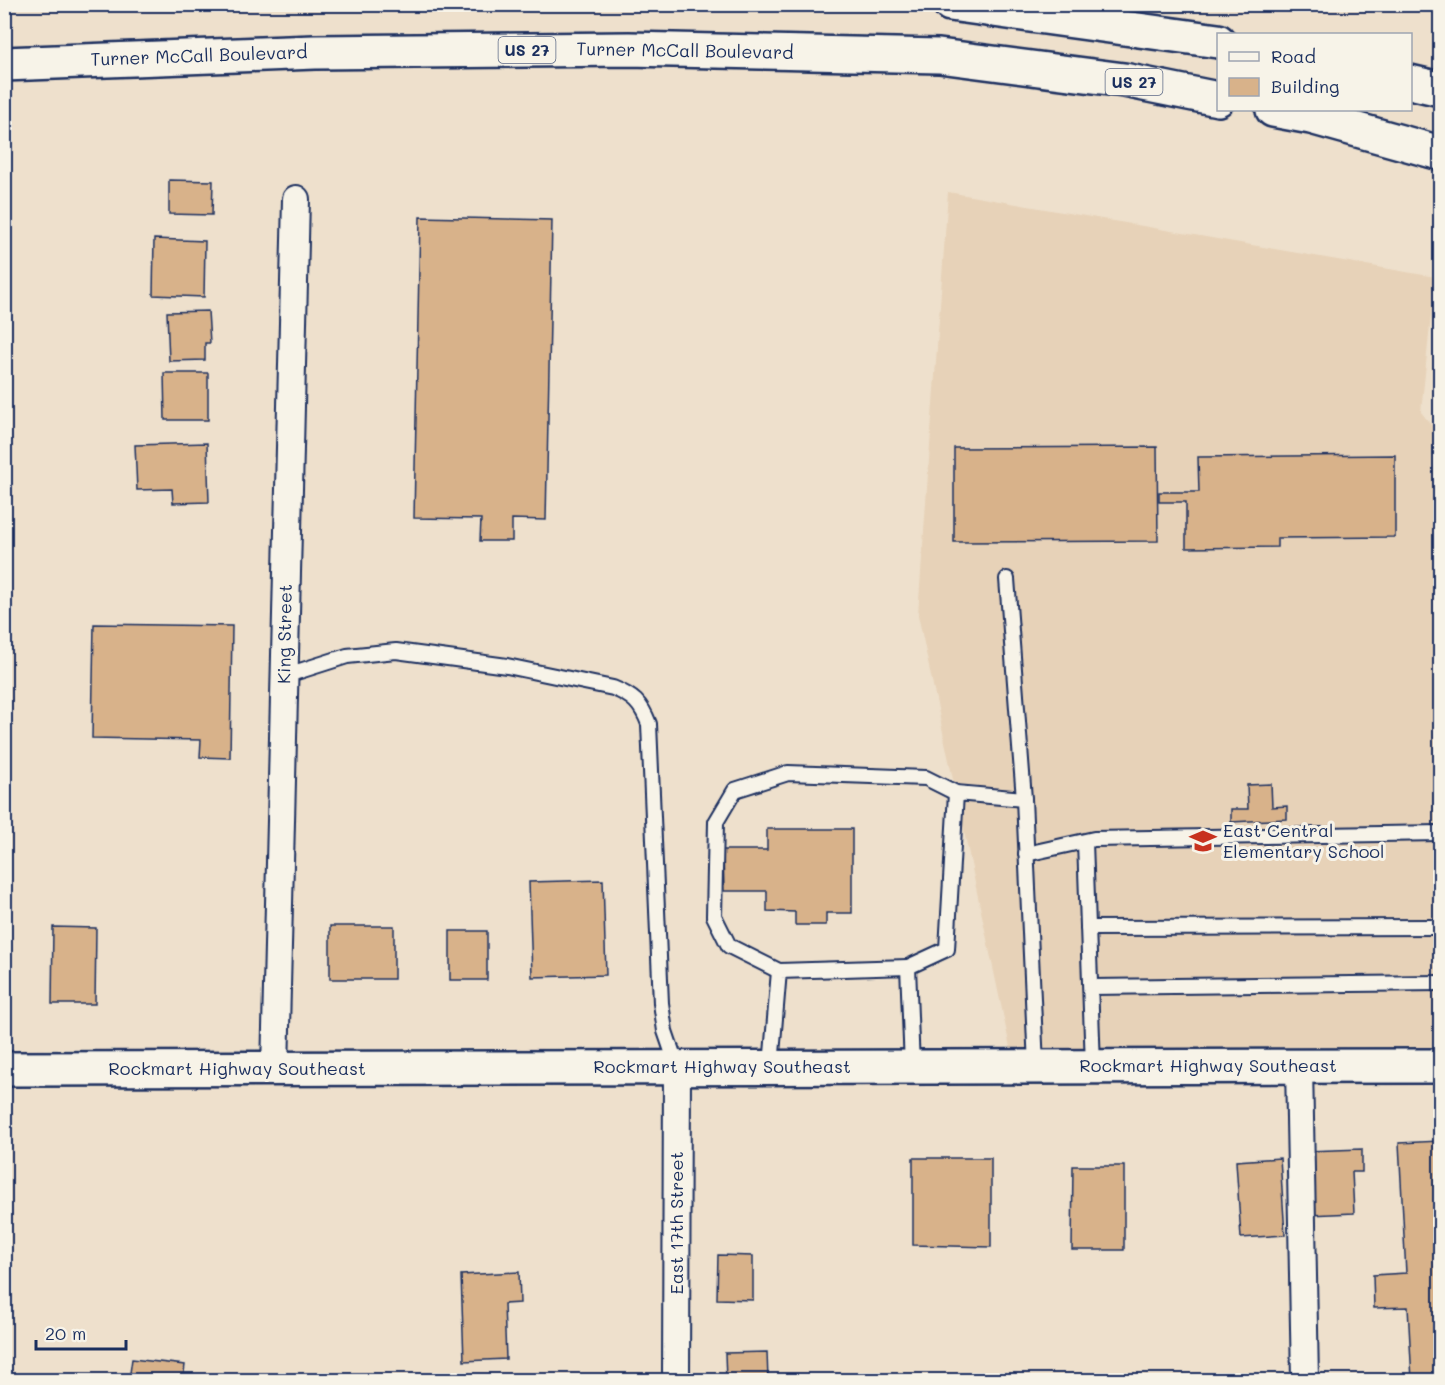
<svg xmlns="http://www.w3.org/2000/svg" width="1445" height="1385" font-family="Mali,sans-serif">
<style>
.built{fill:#e7d2b8}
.building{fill:#d8b28a;stroke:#1b2f5e;stroke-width:1.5}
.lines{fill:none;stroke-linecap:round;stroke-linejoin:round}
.service-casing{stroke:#1b2f5e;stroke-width:18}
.minor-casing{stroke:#1b2f5e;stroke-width:30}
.secondary-casing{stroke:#1b2f5e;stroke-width:38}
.motorway-casing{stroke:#1b2f5e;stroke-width:38}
.service{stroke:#f7f3e8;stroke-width:14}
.minor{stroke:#f7f3e8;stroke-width:26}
.secondary{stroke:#f7f3e8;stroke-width:33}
.motorway{stroke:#f7f3e8;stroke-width:33}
.labels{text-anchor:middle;stroke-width:6;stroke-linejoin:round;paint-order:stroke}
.shield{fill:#f7f3e8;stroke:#5d6a87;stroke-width:1.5}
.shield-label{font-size:16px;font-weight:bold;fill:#1b2f5e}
.street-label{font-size:18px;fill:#1b2f5e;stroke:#f7f3e8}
.poi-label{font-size:18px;fill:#1b2f5e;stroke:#f7f3e8;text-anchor:start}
</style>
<rect width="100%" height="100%" fill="#eee0cc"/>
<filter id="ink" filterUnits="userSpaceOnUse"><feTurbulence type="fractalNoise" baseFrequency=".0167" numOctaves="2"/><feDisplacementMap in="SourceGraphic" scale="12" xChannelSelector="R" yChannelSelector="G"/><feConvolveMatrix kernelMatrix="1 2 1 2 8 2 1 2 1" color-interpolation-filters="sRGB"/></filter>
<g filter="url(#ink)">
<!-- built -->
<path class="built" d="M948 192 1435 277 1421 412 1440 436V1066H1014L918 615Z"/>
<!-- building -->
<g class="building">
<path d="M169 180 213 181 212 215 169 214Z"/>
<path d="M420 217 552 220 546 520 512 519V541H480L481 519 414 518Z"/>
<path d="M154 239 205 241 204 297 153 295Z"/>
<path d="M208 311 210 343H205V360L169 361 167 312Z"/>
<path d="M164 373H208V420H165Z"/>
<path d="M207 443 209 502 173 503 172 489 137 490 135 445Z"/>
<path d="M1157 447 1158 541 954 542V448Z"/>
<path d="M1395 455V537L1277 538V547L1186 548V502H1159V492H1199L1198 457Z"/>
<path d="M94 624 232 626 230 758 200 757 201 740 92 738Z"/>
<path d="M1271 784 1272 807 1287 806V819L1231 822V809H1248L1247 785Z"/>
<path d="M767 829H852V913H826V925H795V912L767 911V891H724L723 850H767Z"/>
<rect x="4" y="866" width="3" height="49"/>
<path d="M603 880 606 975 532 977 529 882Z"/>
<rect x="330" y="926" width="64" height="53"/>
<path d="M53 927 96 928 95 1004H52Z"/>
<rect x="450" y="931" width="37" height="49"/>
<path d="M1440 1141V1380H1412L1408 1307 1374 1308 1373 1275 1406 1273 1399 1143Z"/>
<path d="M1362 1149V1172H1352L1354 1213 1310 1215 1307 1151Z"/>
<path d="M913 1158H991V1247L913 1245Z"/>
<path d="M1280 1158 1285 1235 1241 1238 1236 1161Z"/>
<path d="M1073 1166H1124V1250H1072Z"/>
<path d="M718 1255 753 1256V1300L717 1299Z"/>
<path d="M519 1272 520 1303 504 1304 506 1359 464 1361 461 1275Z"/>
<path d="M767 1352 768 1380H726L725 1353Z"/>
<path d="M132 1359 185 1365 183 1380H129Z"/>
</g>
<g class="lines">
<defs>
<g id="service">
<path d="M1007 579 1024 799 1036 1066"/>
<path d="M284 676 347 656 396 651 507 666 613 688C633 696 641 703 649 724L661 1003 665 1031 677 1066"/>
<path d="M1085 842 1093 1066"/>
<path d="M1026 854 1094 839 1440 833"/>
<path d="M1088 928 1440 927"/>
<path d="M908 967 947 949 956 793"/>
<path d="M779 971 729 946 714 916 716 822 735 790 788 773 926 778 956 793 1024 799"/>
<path d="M1091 987 1440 983"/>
<path d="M771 1066 779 971 908 967 912 1066"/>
</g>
<g id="minor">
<path d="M1299 1066 1305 1380"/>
<path d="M275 1070 296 199"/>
<path d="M676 1380 677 1066"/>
</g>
<path id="secondary" d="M4 1069 1440 1066"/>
<g id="motorway">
<path d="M950 4 1218 41"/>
<path d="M4 64 315 52 629 49 939 56 1124 80 1218 99"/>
<path d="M1410 82 1440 89"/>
<path d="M1273 110 1311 117 1440 153"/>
</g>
</defs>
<!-- service casing -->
<use href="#service" class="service-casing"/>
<!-- minor casing -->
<use href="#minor" class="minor-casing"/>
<!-- secondary casing -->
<use href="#secondary" class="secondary-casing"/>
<!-- motorway casing -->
<use href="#motorway" class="motorway-casing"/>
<!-- service -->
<use href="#service" class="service"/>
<!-- minor -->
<use href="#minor" class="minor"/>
<!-- secondary -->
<use href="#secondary" class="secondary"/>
<!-- motorway -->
<use href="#motorway" class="motorway"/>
</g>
</g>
<!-- icons -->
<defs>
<symbol id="school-bare" viewBox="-9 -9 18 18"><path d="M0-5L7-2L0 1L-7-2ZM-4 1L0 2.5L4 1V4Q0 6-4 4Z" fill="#c8321e" stroke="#f7f3e8" stroke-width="2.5" paint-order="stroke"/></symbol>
</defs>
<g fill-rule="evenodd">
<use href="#school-bare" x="1184" y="822" width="38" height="38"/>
</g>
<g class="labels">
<!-- shield labels -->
<g class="shield">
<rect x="498.5" y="37" width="57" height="26" rx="4.5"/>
<rect x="1105.5" y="69" width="57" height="26" rx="4.5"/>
</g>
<g class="shield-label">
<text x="527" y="56">US 27</text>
<text x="1134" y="88">US 27</text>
</g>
<!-- street labels -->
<g class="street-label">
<text transform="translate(685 51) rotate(1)" y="6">Turner McCall Boulevard</text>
<text transform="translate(199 56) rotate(-2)" y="6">Turner McCall Boulevard</text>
<text transform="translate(285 634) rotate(-89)" y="6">King Street</text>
<text x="1208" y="1072">Rockmart Highway Southeast</text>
<text x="722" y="1073">Rockmart Highway Southeast</text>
<text x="237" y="1075">Rockmart Highway Southeast</text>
<text transform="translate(677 1223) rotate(-90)" y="6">East 17th Street</text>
</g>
<!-- poi labels -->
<g class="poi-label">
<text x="1223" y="837">East Central<tspan x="1223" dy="21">Elementary School</tspan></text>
</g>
</g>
<!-- margin -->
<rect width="1445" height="1385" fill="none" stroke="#f7f3e8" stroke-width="24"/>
<rect x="12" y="12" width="1421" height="1361" fill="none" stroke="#1b2f5e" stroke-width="2" filter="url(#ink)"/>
<!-- legend -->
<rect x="1217" y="33" width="195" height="78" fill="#f7f3e8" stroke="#9fa5b1" stroke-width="1.5"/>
<rect x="1229" y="52" width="30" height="9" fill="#f7f3e8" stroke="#9fa5b1" stroke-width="1.5"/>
<text x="1271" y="63" font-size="18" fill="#1b2f5e">Road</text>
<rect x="1229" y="78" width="30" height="18" fill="#d8b28a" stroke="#9fa5b1" stroke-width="1.5"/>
<text x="1271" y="93" font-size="18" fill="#1b2f5e">Building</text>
<!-- scale -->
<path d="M36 1340v9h90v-9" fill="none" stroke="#1b2f5e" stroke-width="3"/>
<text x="45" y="1340" font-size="18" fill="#1b2f5e" stroke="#f7f3e8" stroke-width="4.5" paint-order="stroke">20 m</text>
</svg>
